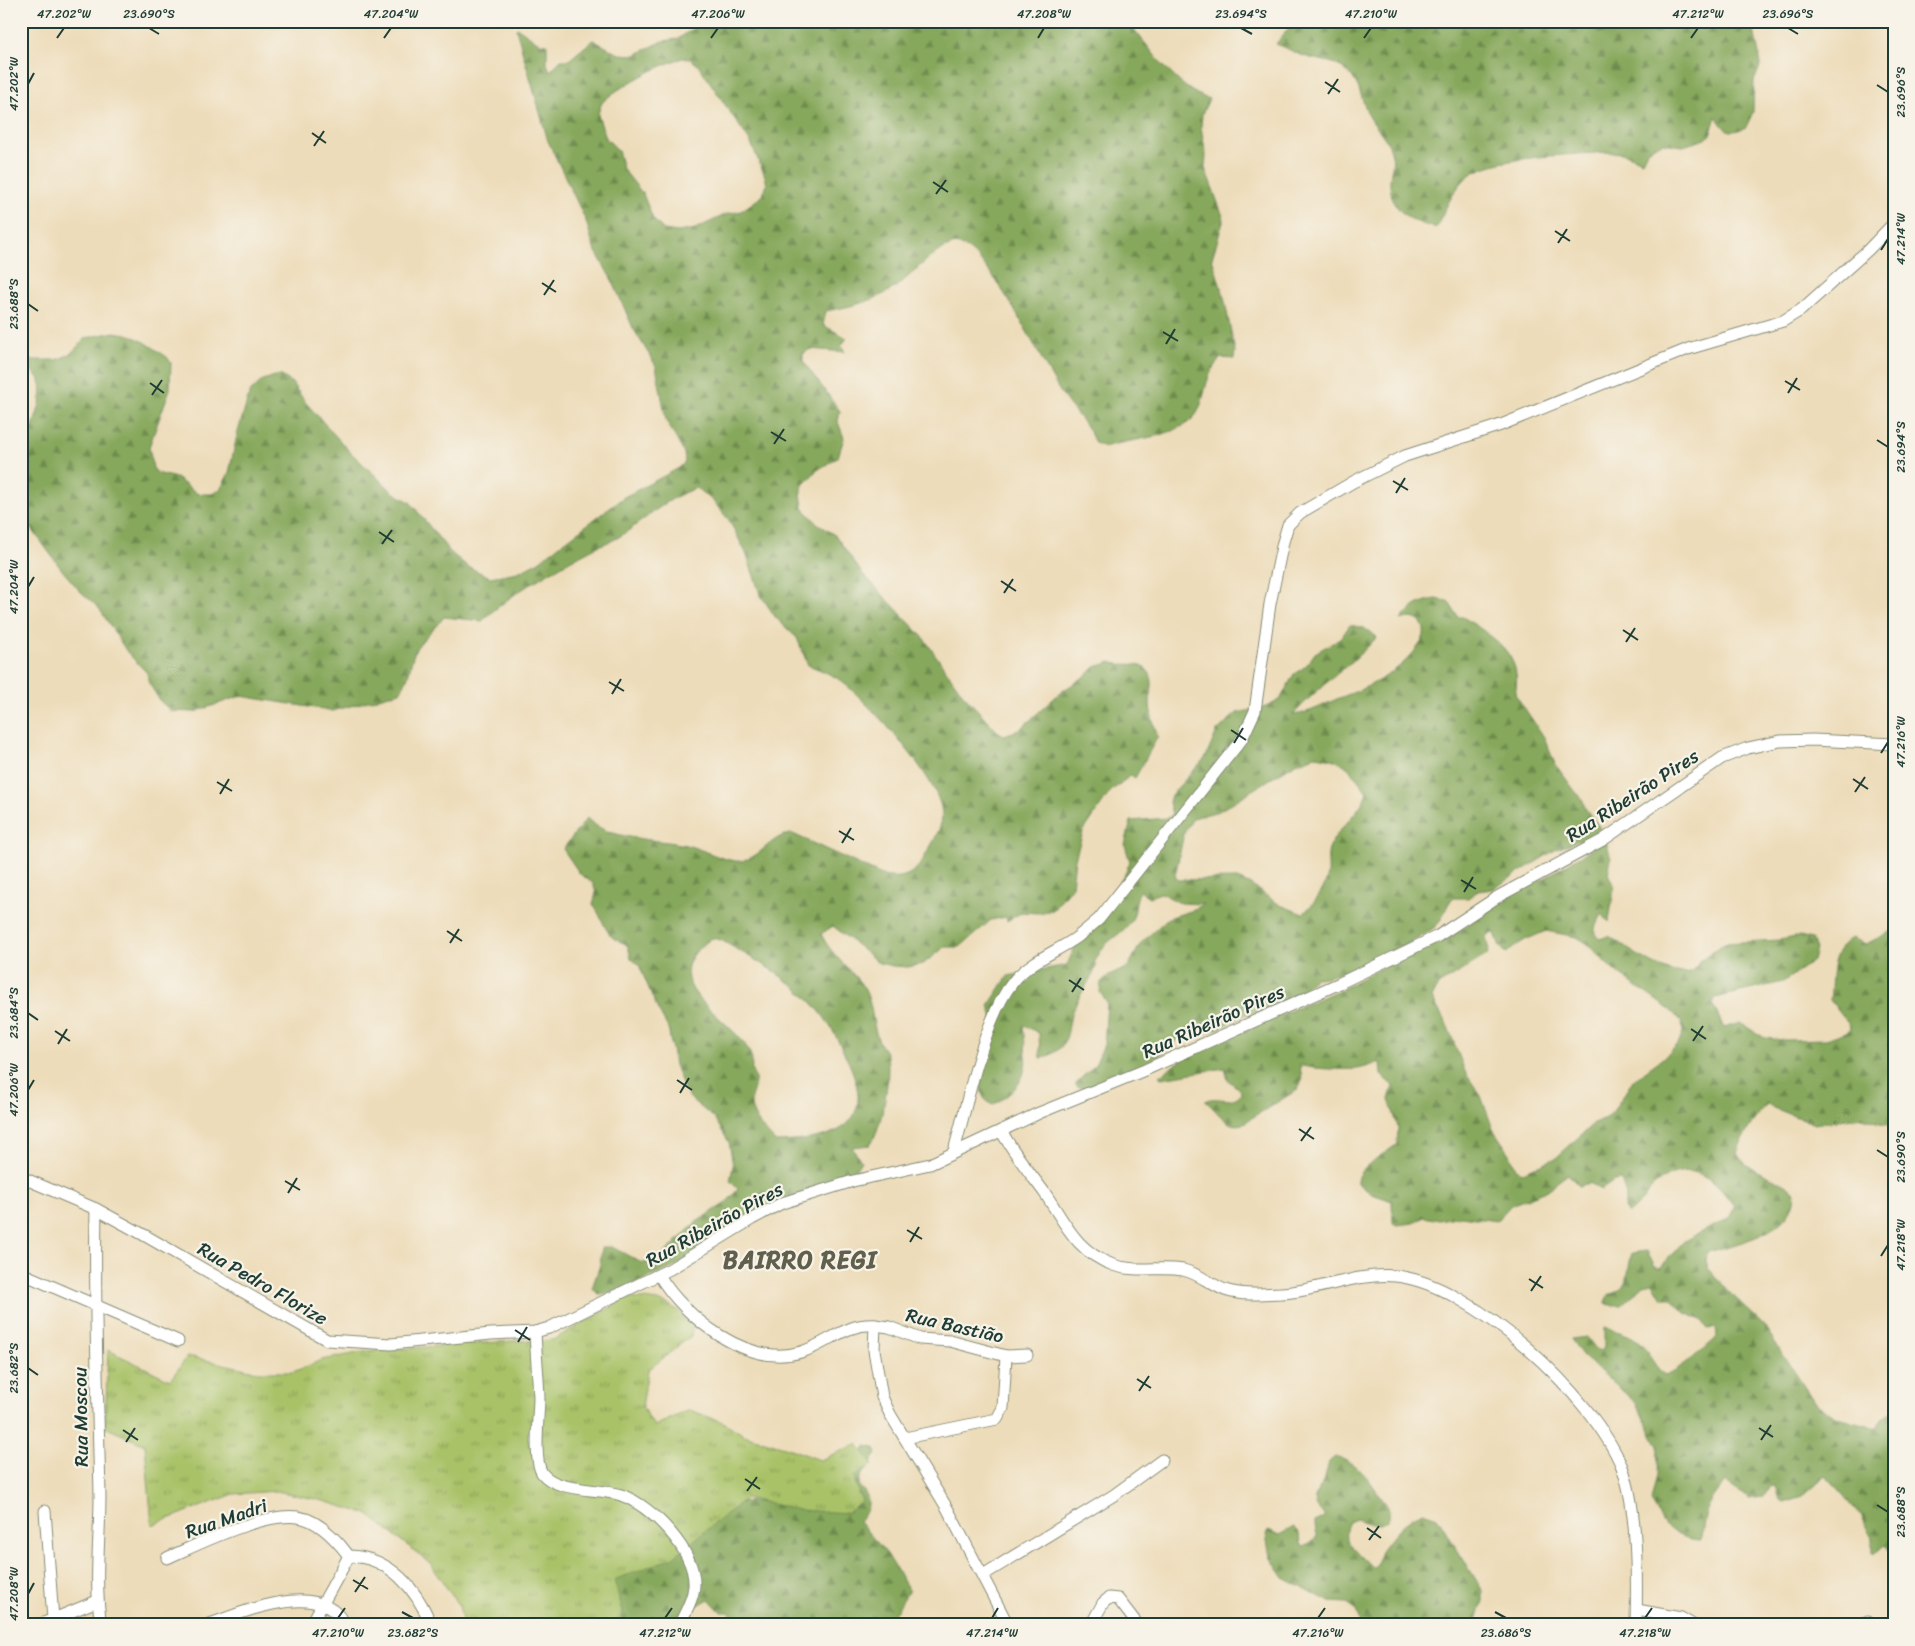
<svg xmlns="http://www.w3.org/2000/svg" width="1915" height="1646" font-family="Sriracha,sans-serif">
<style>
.forest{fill:url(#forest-firs);stroke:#527248;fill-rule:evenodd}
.park{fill:url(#park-tufts);stroke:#64804e}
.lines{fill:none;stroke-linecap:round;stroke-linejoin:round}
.minor-casing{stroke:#868c76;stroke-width:13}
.minor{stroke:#fff;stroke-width:11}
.ticks{fill:none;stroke:#1f3d34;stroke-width:2}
.labels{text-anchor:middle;stroke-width:4.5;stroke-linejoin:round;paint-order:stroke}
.street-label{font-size:19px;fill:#1f3d34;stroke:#f7f3e8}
.district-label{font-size:24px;font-weight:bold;letter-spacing:1px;fill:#61604c;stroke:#f7f3e8}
.neatline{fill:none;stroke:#1f3d34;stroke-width:2}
.ticks-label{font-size:12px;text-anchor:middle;fill:#1f3d34}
</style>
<defs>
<pattern id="forest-firs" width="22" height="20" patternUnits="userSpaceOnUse" patternTransform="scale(1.25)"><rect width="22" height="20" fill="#86a85c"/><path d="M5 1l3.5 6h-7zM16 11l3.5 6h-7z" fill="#6d8a4d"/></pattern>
<pattern id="park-tufts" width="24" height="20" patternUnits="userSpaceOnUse" patternTransform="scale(1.25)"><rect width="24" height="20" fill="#a9c268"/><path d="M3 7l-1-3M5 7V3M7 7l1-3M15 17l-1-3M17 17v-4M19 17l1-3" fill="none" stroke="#899f56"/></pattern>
</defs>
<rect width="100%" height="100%" fill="#f7f3e8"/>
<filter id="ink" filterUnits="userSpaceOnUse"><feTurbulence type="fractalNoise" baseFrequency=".02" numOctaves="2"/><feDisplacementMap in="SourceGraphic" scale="10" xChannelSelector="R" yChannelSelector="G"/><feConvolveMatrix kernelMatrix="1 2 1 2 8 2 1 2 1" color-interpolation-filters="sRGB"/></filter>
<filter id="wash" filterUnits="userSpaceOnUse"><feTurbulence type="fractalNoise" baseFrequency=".0096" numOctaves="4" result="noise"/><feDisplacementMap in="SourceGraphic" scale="20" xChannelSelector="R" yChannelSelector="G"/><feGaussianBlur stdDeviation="1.12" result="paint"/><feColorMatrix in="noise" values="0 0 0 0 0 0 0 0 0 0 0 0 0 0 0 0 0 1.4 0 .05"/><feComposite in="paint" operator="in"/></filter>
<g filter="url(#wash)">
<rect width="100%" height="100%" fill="#eddcb9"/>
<!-- forest -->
<g class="forest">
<path d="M704 21H1127C1150 47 1175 89 1209 99L1202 114 1201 127 1206 155 1205 168 1224 219 1212 258 1224 297 1235 352 1234 359 1221 358C1206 373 1207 388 1200 407 1189 438 1132 438 1104 447L1095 443C1086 421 1073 412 1061 393 1044 368 984 235 952 245 933 251 918 269 903 281 881 300 854 306 826 311L823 325 847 338 841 346 845 352 810 349 803 354V361L840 411 838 422 844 438 838 457 816 471 803 485 801 493 803 508 817 523 836 536 861 572 923 637 962 693 997 731 1004 735 1019 730 1061 692 1087 675 1095 667 1111 662C1121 667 1136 661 1145 668 1156 677 1151 690 1150 702 1150 711 1154 728 1158 736L1135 778 1131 775 1110 792 1083 832 1075 859 1072 886 1053 910 1038 913 1022 912 1007 921 1006 917 991 920 960 947H945L923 964 908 967 893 966 879 963 833 926 821 934C832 957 851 968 864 988 873 1004 872 1024 878 1039 880 1045 886 1050 887 1056 891 1076 882 1128 870 1145L852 1147 861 1161 854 1172 815 1186 771 1208 672 1268 612 1293 598 1294 592 1288 600 1265 602 1247H612L642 1263 651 1262 661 1257 695 1223 726 1203 738 1189 730 1181 733 1166 729 1142 714 1118 692 1100 685 1091 675 1065 668 1028 658 1010 639 965 631 958 628 946C623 941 615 941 611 936 603 926 601 915 593 905L596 893 593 883 580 874 563 849 587 818C606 840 658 839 686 845 700 848 728 863 741 861 763 857 771 834 793 834L884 876C901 880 915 875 924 858 931 845 943 828 942 813 940 779 871 706 845 684 834 675 821 670 808 665L797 638 776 618 760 594 746 553 729 520 712 500 696 488C668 497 646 519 622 535 612 542 601 544 590 550 553 570 512 592 482 621L444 617C437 626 418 643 415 651 408 668 412 674 400 692L333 711 241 696 194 712 171 711 160 701 149 683 147 673 127 652 99 608 80 591 62 570 21 514V444L28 442C32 425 48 394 39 379 34 372 25 366 21 358L30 360H57L70 354 86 338 114 332 127 334 145 342 167 357 171 363 170 389 149 447 153 468 157 473 176 478 198 494H212L220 490 229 473 237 435 250 392 263 380 275 376H282L292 383 306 403 350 452 394 493 410 502 450 552 468 567 490 577 518 572 539 561 624 497 679 468 685 462 684 453 666 420 656 366 633 328 613 282 594 248 586 221 548 141 516 29 518 28 539 43 547 44V64L550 71 561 60H569L593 40 619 54 635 55 663 41 678 39ZM683 58 691 59 699 66 751 143 765 176 767 185 761 197 741 211 727 214 695 229 678 232 664 230 653 219 643 194 623 169 618 150 605 137 598 114C599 111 600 106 602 103 615 88 664 63 683 58ZM712 938 721 940C753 959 789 977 814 1005 829 1021 837 1038 846 1057 880 1125 837 1140 776 1142 765 1131 750 1117 751 1100 751 1094 755 1088 755 1082 756 1078 753 1074 752 1071 751 1066 753 1060 751 1056 739 1018 643 985 712 938Z"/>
<path d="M1294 21H1752L1761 64 1754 81 1753 112 1746 127C1729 135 1725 131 1716 116L1711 133 1706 139 1683 146 1664 143 1654 146 1647 151 1642 161 1622 153 1610 152C1577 155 1487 155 1465 179 1452 192 1444 212 1436 228 1411 222 1389 211 1390 181 1390 172 1394 165 1392 155 1390 140 1376 129 1369 116 1360 98 1361 82 1344 69 1333 60 1318 61 1304 56 1294 53 1286 47 1276 44Z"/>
<path d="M1435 599 1448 601 1458 617H1463C1493 637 1524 654 1515 694L1544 737 1555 764 1575 791 1582 798 1585 808 1606 836 1577 841 1555 850 1493 889 1478 891 1468 898H1453C1445 906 1444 919 1435 927 1413 945 1342 979 1315 978L1303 989 1274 1009 1244 1015 1220 1028 1192 1037 1181 1035C1176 1041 1171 1048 1164 1052 1146 1066 1100 1090 1078 1087L1075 1084 1095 1065 1104 1045 1107 1003 1100 992 1101 982 1107 977 1128 967 1141 943 1168 918 1194 910 1203 904 1180 903 1161 893 1149 897 1140 891C1134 901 1137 912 1131 921 1124 932 1113 937 1104 946 1101 950 1097 958 1094 963L1096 966C1090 982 1079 995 1072 1011 1069 1020 1069 1032 1065 1041 1060 1050 1050 1057 1040 1058L1039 1033 1023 1025C1027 1066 1032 1082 993 1105 965 1095 994 1040 993 1020 993 1015 990 1010 989 1005L1008 976 1067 965 1078 940 1124 875 1130 862 1125 845 1131 821 1167 818 1172 815 1169 802 1171 795 1206 757 1217 731 1237 713 1266 707 1280 700 1294 674 1306 666 1315 653 1341 638 1350 625 1364 628 1377 637C1352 665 1318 686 1293 715 1310 713 1323 705 1339 698 1370 687 1401 672 1420 644 1431 628 1419 613 1401 620 1411 607 1419 602 1435 599ZM1315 756C1347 760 1348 767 1367 792 1362 810 1342 825 1333 840 1325 853 1329 861 1328 874 1325 891 1314 903 1303 914L1280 905 1249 884 1237 879 1178 880 1175 876 1184 833 1193 818 1219 811 1296 763Z"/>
<path d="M1605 837 1611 859 1608 873 1614 887 1609 922 1602 914 1595 928V934L1599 939 1609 936C1628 949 1661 973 1685 973 1693 973 1697 964 1702 959 1708 953 1717 950 1724 943L1779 940 1800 936 1812 939 1816 949 1813 961 1783 982 1715 998 1713 1005 1724 1028 1740 1023 1765 1038 1783 1040 1826 1039 1849 1031 1850 1026 1830 1000C1833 978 1829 950 1852 938L1866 944 1894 930V1127L1859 1117 1814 1124 1767 1105C1754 1118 1743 1135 1737 1153 1745 1172 1779 1176 1795 1193 1794 1233 1740 1242 1709 1252L1705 1259 1708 1268 1729 1292 1763 1324 1815 1403 1834 1416 1868 1425 1876 1429 1883 1418 1894 1410V1555L1886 1545 1873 1554 1872 1538 1861 1517 1826 1476 1802 1497 1783 1503 1779 1500 1775 1486 1770 1487 1763 1497 1749 1499 1725 1482C1707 1506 1704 1510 1702 1540 1673 1539 1663 1526 1651 1501L1657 1474 1658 1446 1636 1403 1582 1355 1571 1339 1587 1337 1596 1349 1601 1351 1604 1347V1328C1619 1332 1634 1334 1644 1347 1651 1356 1655 1369 1666 1375 1677 1371 1709 1346 1717 1337L1716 1328 1708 1330 1702 1320 1684 1312 1671 1298H1662L1653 1283 1644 1285 1622 1305H1610L1606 1303V1299C1609 1294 1614 1294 1619 1290 1630 1281 1628 1265 1632 1253L1647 1251 1655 1266 1660 1268 1683 1242 1731 1217 1734 1206C1712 1175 1687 1157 1654 1186 1644 1195 1640 1207 1628 1214L1624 1208 1626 1195 1621 1180 1614 1181 1601 1190 1589 1183 1579 1186 1568 1174 1544 1192 1511 1205 1496 1221 1461 1216 1439 1220 1424 1217 1413 1223 1397 1225 1393 1223 1392 1201 1372 1194 1357 1183C1355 1168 1386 1154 1397 1144L1398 1127 1389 1099 1393 1086 1381 1075 1380 1062C1373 1065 1364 1068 1357 1069 1346 1070 1308 1069 1300 1065L1302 1081 1297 1090 1242 1124C1226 1129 1218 1110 1205 1101 1217 1094 1229 1106 1241 1094L1240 1090 1228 1080 1225 1068 1161 1078 1159 1076 1183 1059 1209 1045 1346 987 1372 972 1448 939 1500 901 1543 879 1585 853ZM1546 931 1577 937 1588 944 1612 969 1670 1010 1682 1022 1683 1032 1678 1044 1667 1055 1633 1080 1614 1110 1603 1120 1594 1123 1556 1158 1523 1172 1516 1169 1510 1154 1493 1129 1481 1096 1466 1074 1448 1027 1432 998 1438 985 1487 955 1489 950 1486 937 1488 934 1495 933 1500 947 1506 953 1525 940Z"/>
<path d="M866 1446 875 1448 877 1454 860 1477 859 1486C872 1498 870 1509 859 1522L887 1554 909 1590 893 1616V1620L899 1625H740L729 1612H721L709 1599 663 1625H635L601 1616 585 1583 720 1507 750 1501 765 1502 865 1450Z"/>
<path d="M1335 1457C1363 1463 1374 1488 1389 1510V1518C1379 1529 1368 1523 1356 1519L1349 1522C1338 1539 1361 1555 1372 1567H1375C1380 1561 1378 1554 1382 1549 1395 1532 1403 1521 1423 1512L1437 1517 1483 1591V1601L1476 1625H1360L1356 1609 1347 1603 1330 1602 1284 1578 1270 1557 1266 1535 1269 1530 1279 1535 1294 1527 1300 1533 1301 1544 1304 1546C1324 1533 1315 1539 1315 1522L1325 1516 1317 1507 1314 1496 1324 1482 1329 1462Z"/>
</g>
<!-- park -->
<path class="park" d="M627 1298C659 1300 669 1300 693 1324L691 1336 648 1370 642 1407 654 1426 690 1410 725 1423 744 1435 788 1448 820 1460 858 1444 873 1465 853 1477 862 1501 848 1513 799 1510 746 1498 672 1558 614 1580 623 1611 619 1625H463L459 1606 430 1563 367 1514 324 1501 277 1491 234 1494 152 1525 145 1445 105 1427 108 1350 170 1380 188 1356 259 1372H293L322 1360 368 1351 513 1341 553 1340Z"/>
</g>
<g filter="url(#ink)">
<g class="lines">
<defs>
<g id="minor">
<path d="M1001 1131C1014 1153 1029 1172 1044 1192 1065 1222 1075 1251 1113 1265 1136 1273 1160 1266 1183 1270 1198 1273 1210 1284 1225 1290 1242 1296 1263 1294 1281 1293 1319 1291 1358 1272 1396 1276 1473 1284 1594 1397 1622 1467 1638 1508 1637 1580 1636 1625"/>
<path d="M954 1151C967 1105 984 1017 1013 982 1028 962 1056 952 1076 938 1084 932 1092 925 1099 919L1242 739 1255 711 1270 604 1283 542 1288 525 1300 513 1353 482 1405 456 1501 425 1688 349 1783 321 1801 310 1868 250 1894 223"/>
<path d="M21 1177 96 1209 144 1235 327 1340 391 1344 491 1334 535 1332 549 1328 670 1269 752 1219 782 1203 853 1181 930 1164 1039 1113 1145 1070 1340 983 1438 936 1499 896 1603 840 1722 758 1748 748 1780 741 1813 740 1894 744"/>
<path d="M96 1209C94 1305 98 1401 100 1496 100 1539 94 1583 101 1625"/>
<path d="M21 1273 178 1341"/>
<path d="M659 1275C685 1318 748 1368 801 1352 829 1344 844 1323 875 1325L874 1350 882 1397 890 1414 947 1508 1008 1625"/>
<path d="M875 1325 889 1327 920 1339 950 1341 1006 1356 1027 1355"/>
<path d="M535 1332C536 1354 538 1375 539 1397 539 1415 533 1459 542 1473 556 1492 598 1488 621 1495 652 1506 696 1551 694 1586 693 1600 685 1613 679 1625"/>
<path d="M905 1438 997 1419 1003 1408 1006 1356"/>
<path d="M45 1511 53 1619"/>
<path d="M167 1558C199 1544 263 1512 298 1517 319 1520 337 1540 349 1556 390 1557 417 1589 431 1625"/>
<path d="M983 1575 1114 1495 1162 1460"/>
<path d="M1637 1610 1681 1618 1693 1625"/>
<path d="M39 1625 97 1601"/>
<path d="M207 1625C243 1613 320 1577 345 1625"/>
<path d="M311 1625 349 1556"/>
<path d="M1091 1625 1103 1603 1109 1598 1118 1599 1138 1625"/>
<path d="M1860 1625 1868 1622"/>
</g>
</defs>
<!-- minor casing -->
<use href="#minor" class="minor-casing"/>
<!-- minor -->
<use href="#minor" class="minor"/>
</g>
</g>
<!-- ticks -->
<path class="ticks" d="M149 28 159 34M1241 28 1252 34M1788 28 1798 34M57 38 64 28M384 38 391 28M711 38 718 28M1038 38 1044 28M1364 38 1371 28M1691 38 1698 28M1325 82 1340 92M28 84 34 73M1877 85 1888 92M1328 94 1338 79M312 133 326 143M314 146 324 131M933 182 948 192M936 194 946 180M1555 231 1570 241M1558 243 1567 229M1881 250 1888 239M542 283 556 292M544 295 554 280M28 304 38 311M1163 332 1178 341M1166 344 1175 329M1785 381 1800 390M150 383 164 393M1788 393 1797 378M152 395 162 380M771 432 786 441M1877 440 1888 447M774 444 784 429M1393 481 1408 490M1396 493 1405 478M379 532 394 542M382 544 392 530M1001 581 1016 591M28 587 34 577M1004 593 1013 579M1623 630 1638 640M1626 642 1635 628M609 682 624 691M612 694 621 679M1231 730 1246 740M1234 743 1243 728M1881 753 1888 742M1853 779 1868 789M217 782 232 791M1855 792 1865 777M220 794 229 779M839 831 854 840M842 843 851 828M1461 880 1476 889M1464 892 1473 877M447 931 462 941M450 943 459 929M1069 980 1084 990M1072 992 1081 978M28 1013 38 1020M1691 1029 1706 1039M55 1031 70 1041M1693 1041 1703 1026M58 1044 67 1029M677 1080 692 1090M28 1090 34 1080M680 1093 689 1078M1299 1129 1314 1139M1301 1141 1311 1127M1877 1150 1888 1157M285 1181 300 1190M288 1193 297 1178M907 1230 922 1239M910 1242 919 1227M1881 1256 1888 1245M1529 1279 1543 1288M1531 1291 1541 1276M515 1330 530 1340M518 1342 527 1327M28 1368 38 1375M1137 1379 1151 1388M1139 1391 1149 1376M1759 1428 1773 1437M123 1430 138 1440M1761 1440 1771 1425M126 1442 135 1428M745 1479 760 1489M747 1491 757 1477M1877 1505 1888 1512M1367 1528 1381 1538M1369 1540 1379 1526M353 1580 368 1589M355 1592 365 1577M28 1594 34 1583M402 1612 413 1618M1495 1612 1506 1618M338 1618 345 1608M665 1618 672 1608M992 1618 998 1608M1318 1618 1325 1608M1645 1618 1652 1608"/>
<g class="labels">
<!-- street labels -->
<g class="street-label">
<text transform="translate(1632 795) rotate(-33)" y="7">Rua Ribeirão Pires</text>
<text transform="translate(1213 1021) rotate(-24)" y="7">Rua Ribeirão Pires</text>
<text transform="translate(714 1224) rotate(-29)" y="7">Rua Ribeirão Pires</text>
<text transform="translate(263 1283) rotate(30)" y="7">Rua Pedro Florize</text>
<text transform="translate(955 1325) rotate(13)" y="7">Rua Bastião</text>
<text transform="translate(80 1417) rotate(-91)" y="7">Rua Moscou</text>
<text transform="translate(226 1518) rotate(-19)" y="7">Rua Madri</text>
</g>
<!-- district labels -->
<g class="district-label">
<text x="800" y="1268">BAIRRO REGI</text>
</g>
</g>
<!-- margin -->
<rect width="1915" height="1646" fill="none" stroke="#f7f3e8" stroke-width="55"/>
<rect x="28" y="28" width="1860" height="1590" class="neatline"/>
<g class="ticks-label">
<text x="64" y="18">47.202°W</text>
<text x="149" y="18">23.690°S</text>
<text x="391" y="18">47.204°W</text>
<text x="718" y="18">47.206°W</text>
<text x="1044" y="18">47.208°W</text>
<text x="1241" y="18">23.694°S</text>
<text x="1371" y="18">47.210°W</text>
<text x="1698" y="18">47.212°W</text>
<text x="1788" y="18">23.696°S</text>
<text transform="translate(14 84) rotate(-90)" y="4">47.202°W</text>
<text transform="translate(1901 92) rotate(-90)" y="4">23.696°S</text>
<text transform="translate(1901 239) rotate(-90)" y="4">47.214°W</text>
<text transform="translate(14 304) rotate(-90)" y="4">23.688°S</text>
<text transform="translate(1901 447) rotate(-90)" y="4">23.694°S</text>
<text transform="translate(14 587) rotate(-90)" y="4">47.204°W</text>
<text transform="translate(1901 742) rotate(-90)" y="4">47.216°W</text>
<text transform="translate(14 1013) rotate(-90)" y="4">23.684°S</text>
<text transform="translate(14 1090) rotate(-90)" y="4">47.206°W</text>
<text transform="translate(1901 1157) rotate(-90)" y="4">23.690°S</text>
<text transform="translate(1901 1245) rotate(-90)" y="4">47.218°W</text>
<text transform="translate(14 1368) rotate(-90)" y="4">23.682°S</text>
<text transform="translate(1901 1512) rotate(-90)" y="4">23.688°S</text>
<text transform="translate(14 1594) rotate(-90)" y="4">47.208°W</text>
<text x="338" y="1637">47.210°W</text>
<text x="413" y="1637">23.682°S</text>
<text x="665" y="1637">47.212°W</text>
<text x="992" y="1637">47.214°W</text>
<text x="1318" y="1637">47.216°W</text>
<text x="1506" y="1637">23.686°S</text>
<text x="1645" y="1637">47.218°W</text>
</g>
</svg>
